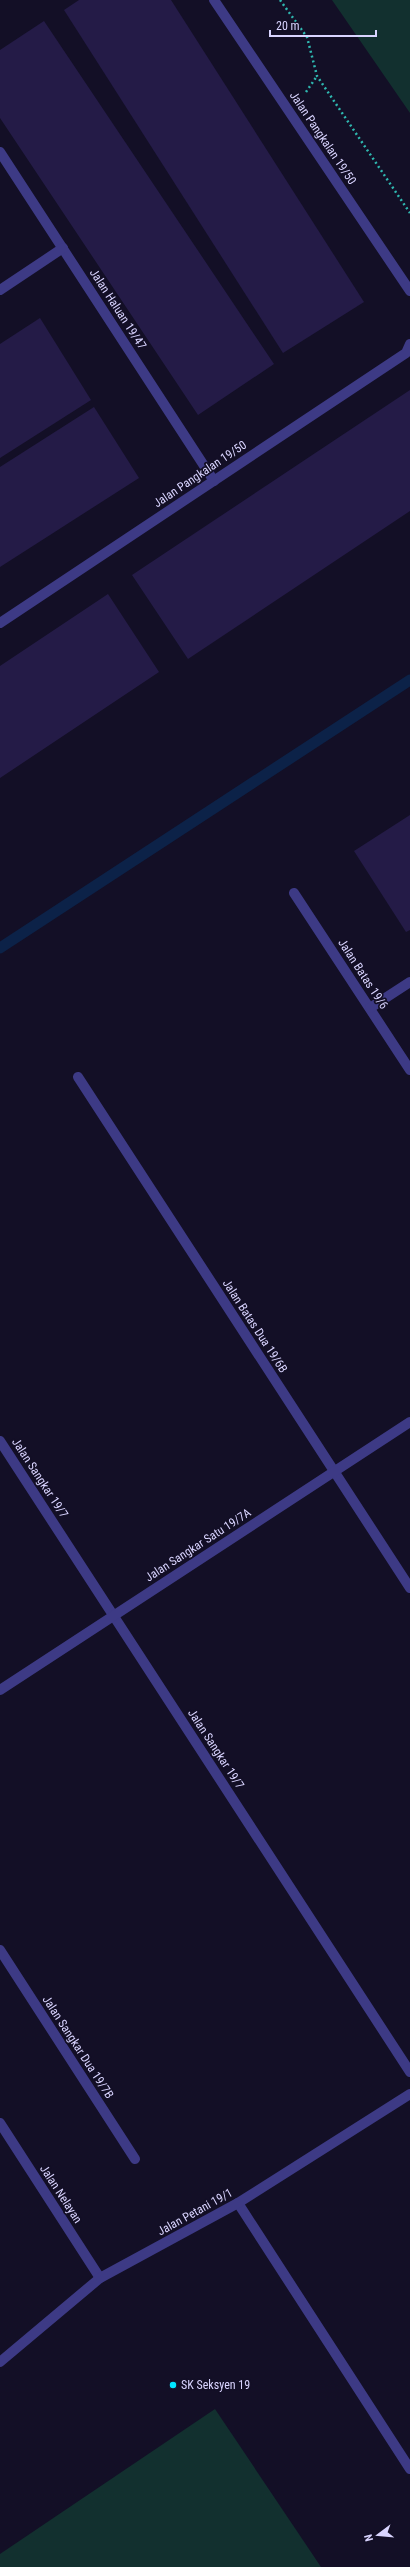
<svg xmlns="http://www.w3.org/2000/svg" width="410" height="2567" font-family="'Roboto Condensed',sans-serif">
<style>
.green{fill:#12302f}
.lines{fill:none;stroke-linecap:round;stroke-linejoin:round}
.stream{stroke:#0c2248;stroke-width:11}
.building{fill:#241b47}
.path{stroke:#2fb8b0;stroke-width:2.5;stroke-dasharray:2 3;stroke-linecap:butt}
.minor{stroke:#3d3a85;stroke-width:10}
.tertiary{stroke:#3d3a85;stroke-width:10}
.poi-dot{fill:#00e5ff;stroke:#130f26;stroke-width:1.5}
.labels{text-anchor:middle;stroke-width:3.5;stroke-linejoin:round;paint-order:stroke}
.street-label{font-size:12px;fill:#d9d4ff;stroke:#130f26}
.poi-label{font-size:12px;fill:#d9d4ff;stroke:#130f26;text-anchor:start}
</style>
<rect width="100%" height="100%" fill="#130f26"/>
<!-- green -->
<g class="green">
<path d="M332 0H410V113Z"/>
<path d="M215 2409 321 2567H0V2554Z"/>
</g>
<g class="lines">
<!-- stream -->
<path class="stream" d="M0 948 410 680"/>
</g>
<!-- building -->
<g class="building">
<path d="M79 0H171L364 302 283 353 64 10Z"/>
<path d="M44 21 274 364 198 415 0 118V50Z"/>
<path d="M40 318 91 400 0 458V344Z"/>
<path d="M410 390V511L188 659 132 575Z"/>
<path d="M94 407 139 478 0 567V467Z"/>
<path d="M108 594 159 672 0 778V666Z"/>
<path d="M410 815V930L406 932 354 851Z"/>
</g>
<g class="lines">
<!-- path -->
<g class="path">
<path d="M280 0 307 37 317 76 410 213"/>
<path d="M306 92 317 76"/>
</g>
<!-- minor -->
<g class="minor">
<path d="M214 0 410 291"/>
<path d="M0 152 214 481"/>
<path d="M0 290 63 248"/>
<path d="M0 623 406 353 410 344"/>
<path d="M294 893 410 1070"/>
<path d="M370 1008 410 982"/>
<path d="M78 1077 410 1588"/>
<path d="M0 1441 410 2072"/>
<path d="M0 1690 410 1422"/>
<path d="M0 1950 135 2159"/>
<path d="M238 2203 410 2469"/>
</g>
<!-- tertiary -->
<g class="tertiary">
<path d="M0 2123 100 2278"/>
<path d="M0 2362 100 2278 238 2203 410 2094"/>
</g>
</g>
<!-- markers -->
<circle class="poi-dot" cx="173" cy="2385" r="4"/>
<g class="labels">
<!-- street labels -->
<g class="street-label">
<text transform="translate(323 138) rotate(56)" y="4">Jalan Pangkalan 19/50</text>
<text transform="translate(118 309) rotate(57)" y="4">Jalan Haluan 19/47</text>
<text transform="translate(200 474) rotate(-34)" y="4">Jalan Pangkalan 19/50</text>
<text transform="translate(363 974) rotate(57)" y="4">Jalan Batas 19/6</text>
<text transform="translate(255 1326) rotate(57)" y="4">Jalan Batas Dua 19/6B</text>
<text transform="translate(40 1478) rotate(57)" y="4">Jalan Sangkar 19/7</text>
<text transform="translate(198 1545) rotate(-33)" y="4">Jalan Sangkar Satu 19/7A</text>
<text transform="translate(216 1749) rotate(57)" y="4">Jalan Sangkar 19/7</text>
<text transform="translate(78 2047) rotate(57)" y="4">Jalan Sangkar Dua 19/7B</text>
<text transform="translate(61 2194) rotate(57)" y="4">Jalan Nelayan</text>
<text transform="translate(195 2212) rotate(-29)" y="4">Jalan Petani 19/1</text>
</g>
<!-- poi labels -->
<g class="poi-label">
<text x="181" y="2389">SK Seksyen 19</text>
</g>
</g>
<!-- north arrow -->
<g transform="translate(378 2535) rotate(254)" stroke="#130f26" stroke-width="3" paint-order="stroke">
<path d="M0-3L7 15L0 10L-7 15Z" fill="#d9d4ff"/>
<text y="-6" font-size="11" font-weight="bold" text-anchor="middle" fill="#d9d4ff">N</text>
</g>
<!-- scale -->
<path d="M270 30v6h106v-6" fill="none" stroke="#d9d4ff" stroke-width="2"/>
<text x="276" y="30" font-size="12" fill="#d9d4ff" stroke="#130f26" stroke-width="3" paint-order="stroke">20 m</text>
</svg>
